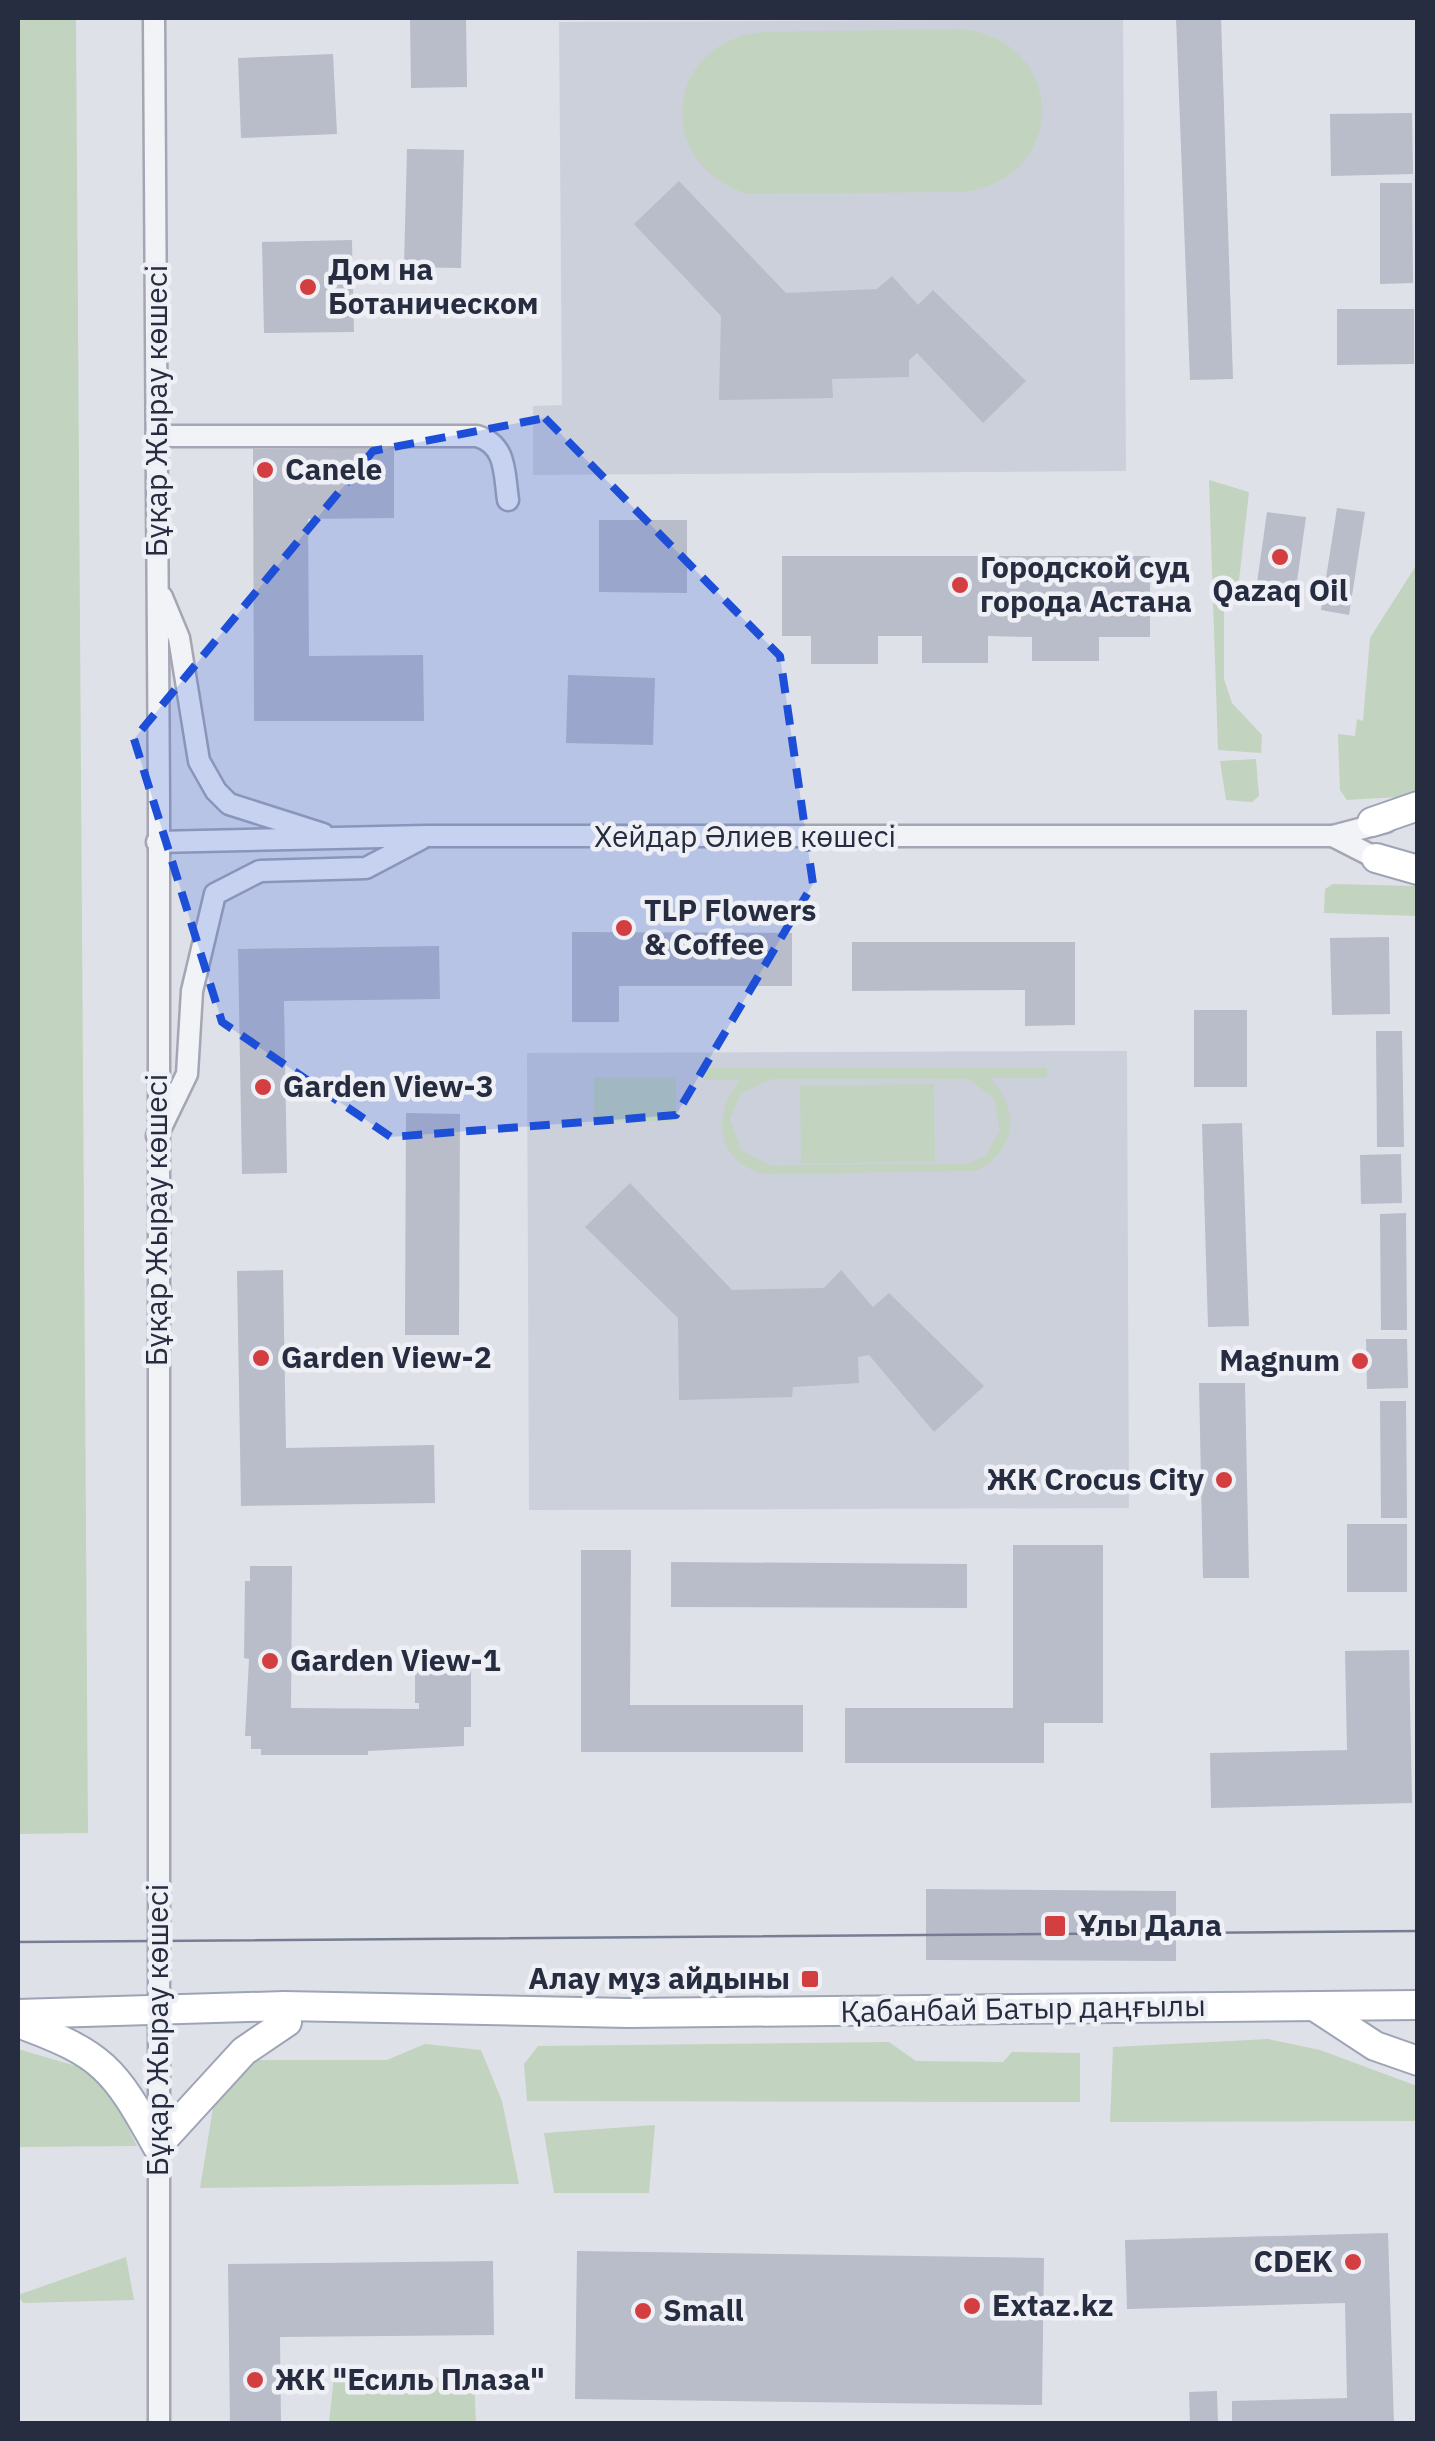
<svg xmlns="http://www.w3.org/2000/svg" width="1435" height="2441" font-family="'IBM Plex Sans',sans-serif">
<style>
.built{fill:#ccd0db}
.green{fill:#c2d3bf;fill-rule:evenodd}
.building{fill:#b9bcc9}
.lines{fill:none;stroke-linecap:round;stroke-linejoin:round}
.minor-casing{stroke:#a4a7b3;stroke-width:25}
.major-casing{stroke:#9da4b5;stroke-width:32}
.minor{stroke:#f1f3f7;stroke-width:20}
.major{stroke:#fff;stroke-width:28}
.tram{stroke:#777e93;stroke-width:2.5}
.marked{fill:#1d4ed8;fill-opacity:0.2;stroke:#1d4ed8;stroke-width:8;stroke-dasharray:20 12;stroke-linejoin:round}
.poi-dot{fill:#d33e41;stroke:#eef0f6;stroke-width:4}
.labels{text-anchor:middle;stroke-width:9;stroke-linejoin:round;paint-order:stroke}
.poi-label{font-size:30px;font-weight:bold;fill:#272d40;stroke:#eef0f6;text-anchor:start}
.street-label{font-size:30px;fill:#272d40;stroke:#eef0f6}
</style>
<rect width="100%" height="100%" fill="#dfe1e9"/>
<!-- built -->
<g class="built">
<path d="M1123 19 1126 471 533 475V406L562 405 559 22Z"/>
<path d="M1127 1051 1129 1508 529 1510 527 1053Z"/>
</g>
<!-- green -->
<g class="green">
<path d="M18 18H76L88 1833 18 1834Z"/>
<path d="M960 29C1068 39 1070 180 962 192L748 194C653 166 663 43 762 32Z"/>
<path d="M1209 480 1249 492 1237 598 1224 599V679L1232 703 1262 735 1261 753 1218 750Z"/>
<path d="M1417 564V796L1347 800 1340 790 1338 734 1355 736 1357 719 1363 721 1370 638Z"/>
<path d="M1256 759 1259 796 1252 802 1226 800 1220 761Z"/>
<path d="M1333 884 1417 886V916L1324 913 1325 889Z"/>
<path d="M704 1068H1047V1078H990C1020 1109 1018 1151 975 1171L765 1174C716 1163 711 1114 740 1080H704ZM772 1079H968L994 1098 1000 1131 985 1156 966 1164 770 1165 741 1150 730 1119 741 1093Z"/>
<rect x="594" y="1077" width="82" height="44"/>
<path d="M934 1084 935 1162 801 1163 800 1086Z"/>
<path d="M1268 2039 1320 2050 1417 2086V2121L1110 2122 1113 2047Z"/>
<path d="M889 2042 916 2061 1003 2062 1012 2052 1080 2053V2102L527 2101 524 2064 538 2046Z"/>
<path d="M425 2044 481 2050 502 2101 519 2184 200 2188 214 2102 257 2060H387Z"/>
<path d="M18 2049 90 2070 108 2086 137 2146 18 2147Z"/>
<path d="M655 2125 649 2193H554L544 2133Z"/>
<path d="M126 2257 134 2300 23 2303 18 2295Z"/>
<path d="M334 2376 474 2378 476 2423H329Z"/>
</g>
<!-- building -->
<g class="building">
<path d="M410 18H466L467 87 411 88Z"/>
<path d="M1176 18H1221L1233 379 1190 380Z"/>
<path d="M333 54 337 134 241 138 238 58Z"/>
<path d="M1412 113 1413 174 1331 176 1330 114Z"/>
<path d="M407 149 464 150 461 268 404 267Z"/>
<path d="M679 181 786 293 877 289 892 276 918 305 933 290 1026 381 983 423 917 353 909 360V377L832 379 833 398 719 400 721 316 634 224Z"/>
<path d="M1380 183H1412L1413 283 1380 284Z"/>
<path d="M352 240 354 332 264 333 262 242Z"/>
<path d="M1337 309H1414V364L1337 365Z"/>
<path d="M394 448V518L308 519 309 656 423 655 424 721H254L253 449Z"/>
<path d="M1337 508 1365 512 1349 615 1321 610Z"/>
<path d="M1267 512 1306 517 1294 602 1255 597Z"/>
<path d="M599 520H687V593L599 592Z"/>
<path d="M782 556H1150V637H1099V661H1032V637L988 636V663H922V636H878V664H811V636H782Z"/>
<path d="M568 675 655 678 653 745 566 743Z"/>
<path d="M572 932 792 933V986H619V1022H572Z"/>
<path d="M1389 937 1390 1014 1332 1015 1330 938Z"/>
<path d="M852 942H1075V1025L1025 1026V990L852 991Z"/>
<path d="M439 946 440 999 284 1001 287 1173 242 1174 238 949Z"/>
<rect x="1194" y="1010" width="53" height="77"/>
<path d="M1376 1031H1402L1404 1147H1377Z"/>
<path d="M406 1113 460 1114 459 1335H405Z"/>
<path d="M1242 1123 1249 1326 1208 1327 1202 1124Z"/>
<path d="M1401 1154 1402 1203 1361 1204 1360 1155Z"/>
<path d="M630 1183 732 1290 824 1288 841 1270 873 1307 889 1293 984 1386 934 1432 869 1355 858 1357 859 1383 793 1387 792 1397 679 1400 678 1318 585 1227Z"/>
<path d="M1406 1213 1407 1330H1381L1380 1214Z"/>
<path d="M283 1270 286 1448 434 1445 435 1503 241 1506 237 1271Z"/>
<path d="M1366 1339H1407L1408 1388 1367 1389Z"/>
<path d="M1199 1383H1245L1249 1578H1203Z"/>
<path d="M1380 1401H1406L1407 1518H1381Z"/>
<rect x="1347" y="1524" width="60" height="68"/>
<path d="M1013 1545H1103V1723H1044V1763H845V1708H1013Z"/>
<path d="M581 1550H631L630 1705H803V1752H581Z"/>
<path d="M671 1562 967 1564V1608L671 1607Z"/>
<path d="M250 1566H292L291 1708 419 1709V1703H415V1664L471 1665V1727H464V1746L368 1751V1755H261V1749H251V1736H245L249 1659 244 1658 245 1581H250Z"/>
<path d="M1409 1650 1412 1803 1211 1808 1210 1753 1347 1750 1345 1651Z"/>
<path d="M926 1889 1176 1891V1961L926 1960Z"/>
<path d="M1388 2233 1394 2424H1232V2401L1347 2398 1345 2303 1127 2309 1125 2240Z"/>
<path d="M577 2251 1044 2258 1042 2405 575 2399Z"/>
<path d="M493 2261 494 2335 280 2337 281 2424H230L228 2264Z"/>
<path d="M1217 2391 1218 2424H1190L1189 2392Z"/>
</g>
<g class="lines">
<defs>
<g id="minor">
<path d="M154 18 159 803V2424"/>
<path d="M158 436H477C507 445 504 473 508 500"/>
<path d="M162 597 179 638 199 761 216 791 229 804 323 834"/>
<path d="M1333 836 1376 858H1386"/>
<path d="M157 842 427 836H1333L1386 822"/>
<path d="M157 1136 187 1074 192 991 215 894 260 871 366 868 421 839"/>
</g>
<g id="major">
<path d="M1372 822 1418 806"/>
<path d="M1376 858 1418 870"/>
<path d="M1314 2006 1375 2046 1418 2061"/>
<path d="M18 2014 284 2006 628 2013 1418 2005"/>
<path d="M18 2023C103 2054 114 2068 157 2146L244 2051 287 2022"/>
</g>
</defs>
<!-- minor casing -->
<use href="#minor" class="minor-casing"/>
<!-- major casing -->
<use href="#major" class="major-casing"/>
<!-- minor -->
<use href="#minor" class="minor"/>
<!-- major -->
<use href="#major" class="major"/>
<!-- tram -->
<path class="tram" d="M18 1942 1418 1931"/>
</g>
<!-- marked area -->
<path class="marked" d="M545 418 780 656 813 884 676 1115 391 1137 222 1022 134 739 373 451Z"/>
<!-- markers -->
<g class="poi-dot">
<circle cx="308" cy="287" r="10"/>
<circle cx="265" cy="470" r="10"/>
<circle cx="1280" cy="557" r="10"/>
<circle cx="960" cy="585" r="10"/>
<circle cx="624" cy="928" r="10"/>
<circle cx="263" cy="1087" r="10"/>
<circle cx="261" cy="1358" r="10"/>
<circle cx="1360" cy="1361" r="10"/>
<circle cx="1224" cy="1480" r="10"/>
<circle cx="270" cy="1661" r="10"/>
<rect x="1043" y="1914" width="24" height="24" rx="5"/>
<rect x="800" y="1969" width="20" height="20" rx="5"/>
<circle cx="1353" cy="2262" r="10"/>
<circle cx="972" cy="2306" r="10"/>
<circle cx="643" cy="2311" r="10"/>
<circle cx="255" cy="2380" r="10"/>
</g>
<g class="labels">
<!-- poi labels -->
<g class="poi-label">
<text x="328" y="280">Дом на<tspan x="328" dy="34">Ботаническом</tspan></text>
<text x="285" y="480">Canele</text>
<text x="980" y="578">Городской суд<tspan x="980" dy="34">города Астана</tspan></text>
<text x="1280" y="601" text-anchor="middle">Qazaq Oil</text>
<text x="644" y="921">TLP Flowers<tspan x="644" dy="34">&amp; Coffee</tspan></text>
<text x="283" y="1097">Garden View-3</text>
<text x="281" y="1368">Garden View-2</text>
<text x="1340" y="1371" text-anchor="end">Magnum</text>
<text x="1204" y="1490" text-anchor="end">ЖК Crocus City</text>
<text x="290" y="1671">Garden View-1</text>
<text x="1078" y="1936">Ұлы Дала</text>
<text x="790" y="1989" text-anchor="end">Алау мұз айдыны</text>
<text x="1333" y="2272" text-anchor="end">CDEK</text>
<text x="992" y="2316">Extaz.kz</text>
<text x="663" y="2321">Small</text>
<text x="275" y="2390">ЖК "Есиль Плаза"</text>
</g>
<!-- street labels -->
<g class="street-label">
<text transform="translate(157 411) rotate(-90)" y="10">Бұқар Жырау көшесі</text>
<text x="745" y="847">Хейдар Әлиев көшесі</text>
<text transform="translate(157 1220) rotate(-90)" y="10">Бұқар Жырау көшесі</text>
<text transform="translate(1023 2009) rotate(-1)" y="10">Қабанбай Батыр даңғылы</text>
<text transform="translate(158 2030) rotate(-90)" y="10">Бұқар Жырау көшесі</text>
</g>
</g>
<!-- border -->
<rect width="1435" height="2441" fill="none" stroke="#272d40" stroke-width="40"/>
</svg>
